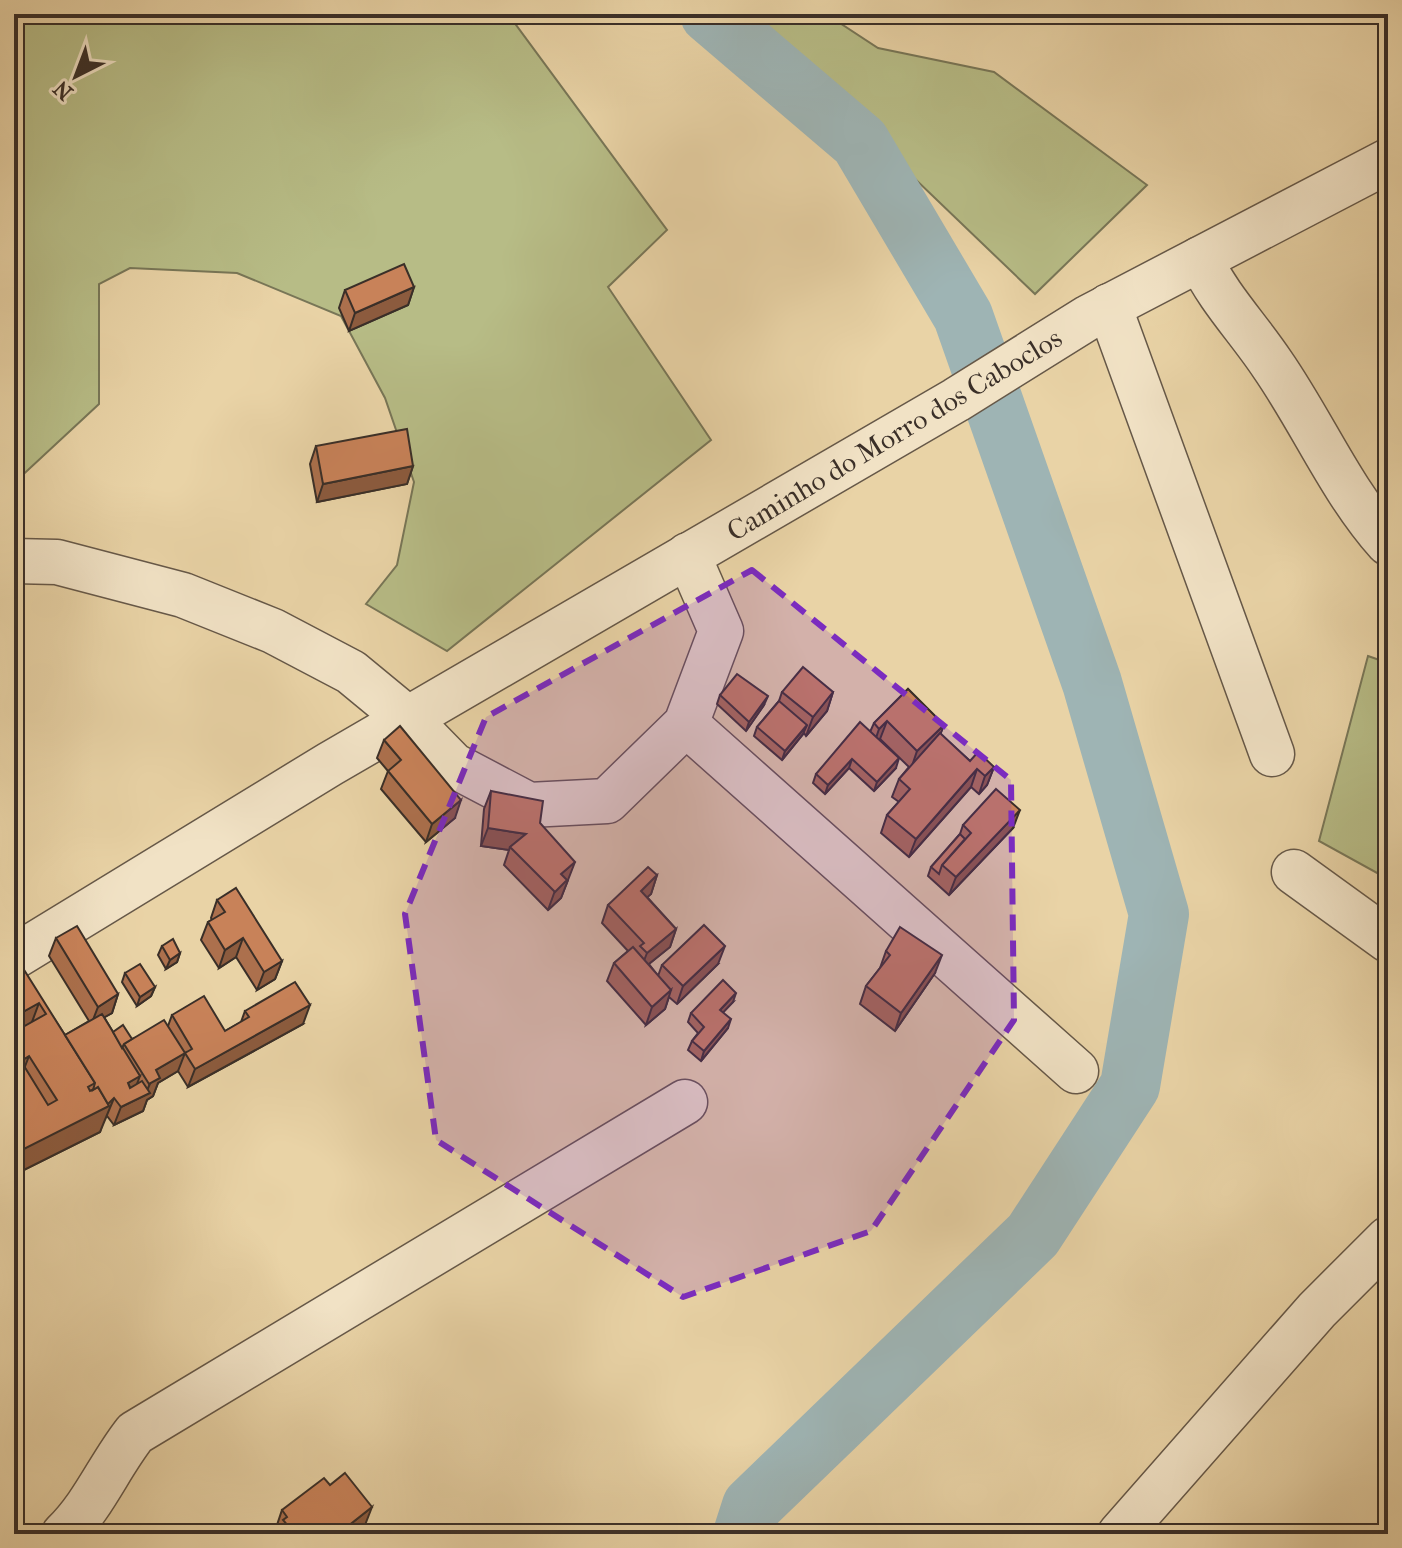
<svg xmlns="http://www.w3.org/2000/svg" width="1402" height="1548" font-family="'IM FELL French Canon',serif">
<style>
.green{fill:#b7bc86;stroke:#787657;stroke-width:2}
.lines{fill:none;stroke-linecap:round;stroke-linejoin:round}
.river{stroke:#9eb4b4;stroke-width:60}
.minor-casing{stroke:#665848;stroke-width:47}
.minor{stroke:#f1e2c5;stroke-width:44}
.wall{fill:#ac704d;stroke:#3a2f28;stroke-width:2}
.shaded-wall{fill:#8c5b3e;stroke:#3a2f28;stroke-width:2}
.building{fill:#c88259;stroke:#3a2f28;stroke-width:2;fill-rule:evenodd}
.marked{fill:#7b2cbf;fill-opacity:0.2;stroke:#7b2cbf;stroke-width:6;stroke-dasharray:16 10;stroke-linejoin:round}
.labels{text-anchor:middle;stroke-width:6;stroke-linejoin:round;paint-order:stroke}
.street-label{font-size:28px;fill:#3a2f28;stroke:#f1e2c5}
</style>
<rect width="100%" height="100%" fill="#e9d3a6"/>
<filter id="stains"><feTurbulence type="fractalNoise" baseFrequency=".0025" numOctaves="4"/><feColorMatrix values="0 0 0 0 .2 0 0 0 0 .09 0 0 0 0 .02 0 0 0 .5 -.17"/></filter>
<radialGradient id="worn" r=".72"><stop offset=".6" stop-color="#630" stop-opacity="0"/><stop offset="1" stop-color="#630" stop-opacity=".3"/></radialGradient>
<!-- green -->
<g class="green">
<path d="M14 14H508L667 230 608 287 711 440 447 651 366 604 397 565 414 482 385 398 341 316 237 273 130 268 99 284V404L14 483Z"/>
<path d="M743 14H826L878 48 994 72 1147 185 1035 294Z"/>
<path d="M1368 656 1388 663V879L1319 841Z"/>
</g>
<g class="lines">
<!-- river -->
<path class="river" d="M710 14 860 142 963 316 1092 683 1159 914 1130 1086 1033 1235 752 1506 743 1534"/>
<defs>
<g id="minor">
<path d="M1200 259C1219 299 1248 328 1272 364 1313 423 1340 489 1388 543"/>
<path d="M1109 306 1272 754"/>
<path d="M14 561 57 562 183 595 273 631 351 672 408 719 453 765 529 805 607 801 686 724 721 631 688 555"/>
<path d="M686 724 1076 1071"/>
<path d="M1294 872 1388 940"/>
<path d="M14 957 330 764 956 400 1089 317 1388 161"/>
<path d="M64 1534C94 1505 109 1466 135 1433L685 1102"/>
<path d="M1120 1534 1317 1310 1388 1239"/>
</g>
</defs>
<!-- minor casing -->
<use href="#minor" class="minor-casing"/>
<!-- minor -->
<use href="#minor" class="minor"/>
</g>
<!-- wall -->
<g class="wall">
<path d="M414 287 408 305 349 331 339 308 345 290Z"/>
<path d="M316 446 413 466 407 484 317 502 310 464Z"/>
<path d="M908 689 944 725 940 734 970 761 994 767 987 785 979 794 971 787 909 857 881 833 887 815 899 802 892 797 899 779 909 767 880 739 879 740 896 768 874 791 849 768 825 794 813 783 816 774 870 732 874 723Z"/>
<path d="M782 692H833L827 711 806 736 804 733 782 760 754 736 757 727 779 701Z"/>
<path d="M720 695 764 705 746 731 717 704Z"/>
<path d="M384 740 455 818 426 842 381 789 388 771 377 758Z"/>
<path d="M491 791 540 823 568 880 561 898 548 910 504 865 509 850 481 846 484 809Z"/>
<path d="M963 825 1013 828 949 895 928 876 931 867 960 834Z"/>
<path d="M657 875 651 894 647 897 676 929 670 947 649 964 658 976 662 965 718 964 677 1004 669 997 665 1009 646 1025 607 981 614 963 628 951 602 923 608 905Z"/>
<path d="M217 900 282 961 275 979 257 990 236 957 219 968 201 940 208 922 212 920 211 918Z"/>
<path d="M56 938 118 994 112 1013 104 1017 113 1032 132 1039 168 1026 172 1015 225 1031 241 1022 245 1011 303 1024 188 1087 178 1071 158 1083 153 1096 147 1100 143 1111 114 1125 107 1116 104 1119 100 1132 14 1175V958L65 1035 89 1021 49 956Z"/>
<path d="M162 946 180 953 177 962 166 969 158 955Z"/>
<path d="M886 951 935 973 895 1031 860 1004 866 986 880 968Z"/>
<path d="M125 973 155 987 151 996 137 1006 122 982Z"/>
<path d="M733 1002 723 1012 728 1028 701 1061 688 1050 692 1041 698 1033 688 1022 691 1013Z"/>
<path d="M282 1510 365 1525 354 1534H278L279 1532 276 1528Z"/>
</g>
<!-- shaded-wall -->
<g class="shaded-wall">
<path d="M414 287 408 305 349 331 355 313Z"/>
<path d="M413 466 407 484 317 502 323 484Z"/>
<path d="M833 692 827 711 806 736 813 717Z"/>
<path d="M768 696 764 705 746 731 749 722Z"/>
<path d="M887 721 880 739 873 747 879 729Z"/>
<path d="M807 725 803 734 782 760 785 751Z"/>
<path d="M944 725 937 743 911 769 917 751Z"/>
<path d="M899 758 896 768 874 791 877 782Z"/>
<path d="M852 759 849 768 825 794 828 785Z"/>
<path d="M994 767 987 785 979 794 985 776Z"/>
<path d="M977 769 971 787 909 857 916 839Z"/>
<path d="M461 800 455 818 426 842 432 824Z"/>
<path d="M1020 810 1013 828 949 895 956 877Z"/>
<path d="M488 828 526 834 510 847 509 850 481 846Z"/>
<path d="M575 862 561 898 548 910 561 874Z"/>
<path d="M657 875 651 894 634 909 641 891Z"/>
<path d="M676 929 670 947 640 971 647 953Z"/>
<path d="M243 938 236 957 219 968 225 950Z"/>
<path d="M725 946 718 964 677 1004 683 986Z"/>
<path d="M180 953 177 962 166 969 170 960Z"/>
<path d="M942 955 935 973 895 1031 901 1013Z"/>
<path d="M282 961 275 979 257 990 264 972Z"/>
<path d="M155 987 151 996 137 1006 140 997Z"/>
<path d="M671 990 665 1009 646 1025 652 1007Z"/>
<path d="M736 993 733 1002 717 1019 720 1010Z"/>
<path d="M118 994 112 1013 91 1025 98 1007Z"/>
<path d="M39 1003 29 1030 14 1032 21 1013Z"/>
<path d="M310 1005 303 1024 188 1087 195 1069Z"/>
<path d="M731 1019 728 1028 701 1061 704 1051Z"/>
<path d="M185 1053 178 1071 158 1083 153 1096 147 1100 143 1111 114 1125 121 1107 145 1095 156 1070Z"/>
<path d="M29 1056 19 1082 21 1061Z"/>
<path d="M140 1076 133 1094 128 1083Z"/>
<path d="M114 1098 100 1132 14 1175V1162L18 1152Z"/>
<path d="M372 1507 365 1525 354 1534H338Z"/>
</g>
<!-- building -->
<g class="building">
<path d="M404 264 414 287 355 313 345 290Z"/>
<path d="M407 429 413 466 323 484 316 446Z"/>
<path d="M803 667 833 692 813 717 782 692Z"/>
<path d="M737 674 768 696 749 722 720 695Z"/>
<path d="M908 689 944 725 917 751 887 721 879 729 874 723Z"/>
<path d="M779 701 807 725 785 751 757 727Z"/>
<path d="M860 722 899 758 877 782 852 759 828 785 816 774Z"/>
<path d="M400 726 461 800 432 824 388 771 401 760 384 740Z"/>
<path d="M940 733 970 761 978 752 994 767 985 776 977 769 916 839 887 815 910 789 899 779Z"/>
<path d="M996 789 1020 810 956 877 942 865 971 833 963 825Z"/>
<path d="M491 791 543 801 540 823 575 862 561 874 567 880 555 892 510 847 526 834 488 828Z"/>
<path d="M960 834 965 839 942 865 939 874 931 867Z"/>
<path d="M648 867 657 875 641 891 676 929 647 953 640 946 644 943 608 905Z"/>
<path d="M236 888 282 961 264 972 243 938 225 950 208 922 225 912 217 900Z"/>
<path d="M704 925 725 946 683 986 662 965Z"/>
<path d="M77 926 118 994 98 1007 56 938Z"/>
<path d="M900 927 942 955 901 1013 866 986 890 955 886 951Z"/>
<path d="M173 939 180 953 170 960 162 946Z"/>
<path d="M633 947 671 990 652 1007 614 963Z"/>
<path d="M16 957 95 1083 88 1087 90 1091 98 1087 109 1106 18 1152 14 1146V1032L46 1014 39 1003 21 1013 14 1004V958ZM29 1056 57 1100 48 1105 21 1061Z"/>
<path d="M140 964 155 987 140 997 125 973Z"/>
<path d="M723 980 736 993 720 1010 731 1019 704 1051 692 1041 704 1027 691 1013Z"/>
<path d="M295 982 310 1005 195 1069 185 1053 192 1049 172 1015 204 996 225 1031 249 1017 245 1011Z"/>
<path d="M102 1014 140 1076 128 1083 130 1088 142 1081 150 1093 121 1107 114 1098 108 1104 98 1087 93 1090 95 1083 65 1035Z"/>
<path d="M164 1020 185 1053 156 1070 160 1078 149 1084 124 1044Z"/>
<path d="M123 1025 132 1039 124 1044 122 1048 113 1032Z"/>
<path d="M345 1473 372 1507 338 1534H295L283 1520 287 1517 282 1510 324 1478 330 1485Z"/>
</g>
<!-- marked area -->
<path class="marked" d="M752 570 1011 780 1014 1020 871 1231 683 1297 436 1140 405 914 486 717Z"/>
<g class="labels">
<!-- street labels -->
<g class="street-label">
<text transform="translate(894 434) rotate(-31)" y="10">Caminho do Morro dos Caboclos</text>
</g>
</g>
<!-- margin -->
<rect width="1402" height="1548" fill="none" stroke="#e9d3a6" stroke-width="48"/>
<rect x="16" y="16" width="1370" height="1516" fill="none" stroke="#3a2f28" stroke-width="4"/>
<rect x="24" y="24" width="1354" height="1500" fill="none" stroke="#3a2f28" stroke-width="2"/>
<!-- north arrow -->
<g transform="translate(76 76) rotate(222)" stroke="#f1e2c5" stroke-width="6" paint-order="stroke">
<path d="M0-6L14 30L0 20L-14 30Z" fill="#3a2f28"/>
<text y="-12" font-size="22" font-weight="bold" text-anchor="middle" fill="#3a2f28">N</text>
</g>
<rect width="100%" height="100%" filter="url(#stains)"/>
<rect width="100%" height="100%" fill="url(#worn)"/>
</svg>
